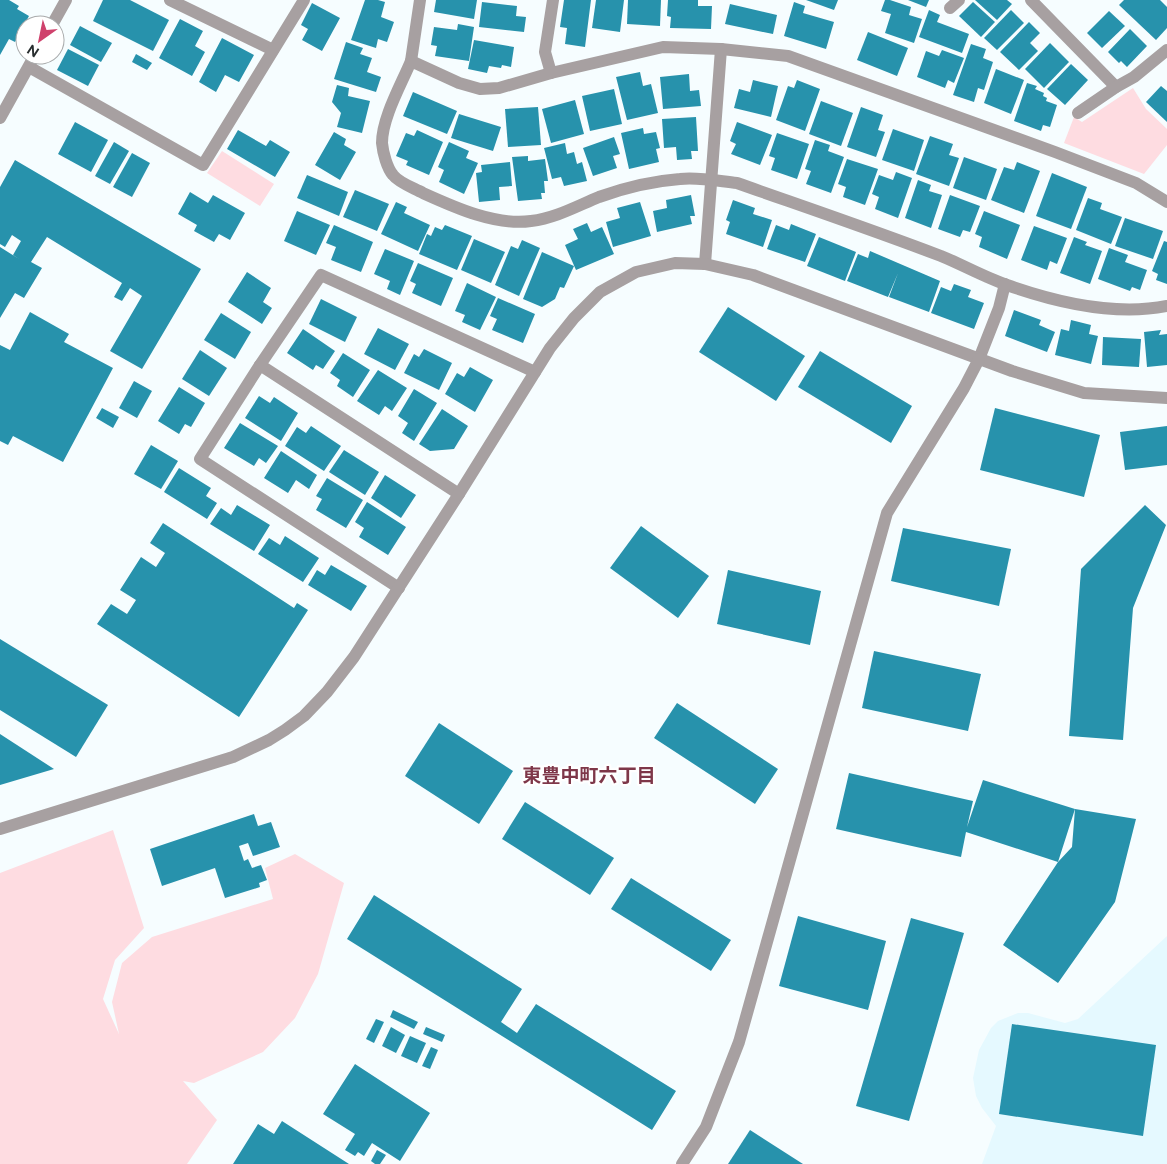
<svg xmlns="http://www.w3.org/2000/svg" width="1167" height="1164" font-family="Figtree,'Noto Sans JP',sans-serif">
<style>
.built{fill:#e5f9ff}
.green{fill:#fedce1}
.building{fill:#2792ac}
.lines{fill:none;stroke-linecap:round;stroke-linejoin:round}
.minor{stroke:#a7a0a1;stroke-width:12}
.tertiary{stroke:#a7a0a1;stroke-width:12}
.labels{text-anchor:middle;stroke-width:4.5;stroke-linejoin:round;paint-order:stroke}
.neighbourhood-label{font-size:19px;font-weight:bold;fill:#7e3749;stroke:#fff}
</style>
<rect width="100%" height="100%" fill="#f6fdff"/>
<!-- built -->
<path class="built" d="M1167 936V1164H982L996 1126 982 1108 976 1096 973 1078 979 1050 991 1028 998 1021 1018 1013H1028L1065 1023 1078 1019Z"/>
<!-- green -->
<g class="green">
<path d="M1133 88 1146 109 1167 129V145L1144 174 1064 143 1074 117 1082 122Z"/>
<path d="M222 151 274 184 260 206 207 173Z"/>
<path d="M113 830 144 928 115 960 103 999 119 1034 112 1002 122 963 152 937 273 899 265 868 295 854 344 883 318 974 295 1018 263 1052 194 1083 183 1081 217 1120 187 1164H0V873Z"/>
</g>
<!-- building -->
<g class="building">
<path d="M0 0H9L19 6 17 9 29 16 15 42 9 39 0 55Z"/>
<path d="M103 0H130L169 20 153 51 93 21Z"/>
<path d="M365 0H378L385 2 381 17 394 22 387 42 378 39 376 48 351 40Z"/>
<path d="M436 0H477L474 19 434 12Z"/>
<path d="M564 0H591L585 47 565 44 567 28 560 27Z"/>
<path d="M596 0H624L620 32 592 28Z"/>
<path d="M628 0H661L660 26 627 24Z"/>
<path d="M668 0H698V6H712L711 29 670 28 671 17 667 16Z"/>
<path d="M806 0H838L834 10Z"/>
<path d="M885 0H890L911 7 909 15 922 19 914 43 885 33 891 14 881 11Z"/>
<path d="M908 0H929L926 7Z"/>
<path d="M975 0H1007L1012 4 997 20Z"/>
<path d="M1124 0H1160L1167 7V28L1156 40 1119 5Z"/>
<path d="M482 2 517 6 516 16 526 17 524 32 479 27Z"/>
<path d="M794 2 805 6 803 13 834 22 826 49 784 36Z"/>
<path d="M973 2 995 22 981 37 959 16Z"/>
<path d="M312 3 340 18 322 51 302 40 308 29 301 25Z"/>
<path d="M730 4 777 15 773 34 725 24Z"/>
<path d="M929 10 940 15 937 22 969 34 962 53 919 37Z"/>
<path d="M1011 10 1024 23 997 50 984 38Z"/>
<path d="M1109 11 1125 26 1102 48 1087 33Z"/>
<path d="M180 19 203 31 195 46 205 52 192 76 159 58Z"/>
<path d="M1029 22 1040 33 1030 43 1038 51 1019 70 1000 52Z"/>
<path d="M458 24 474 27 469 61 435 56 437 46 431 45 434 27 457 30Z"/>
<path d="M80 26 112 43 101 62 70 45Z"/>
<path d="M1130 29 1147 46 1127 67 1121 61 1119 63 1108 52Z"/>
<path d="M868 32 908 48 897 76 857 60Z"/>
<path d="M222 38 254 55 239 82 225 75 216 92 199 82Z"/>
<path d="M474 40 514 47 511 67 502 65 501 68 489 66 487 73 468 69Z"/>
<path d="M346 42 363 48 360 54 372 58 367 72 381 77 376 92 334 79Z"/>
<path d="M1050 43 1069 62 1044 88 1025 69Z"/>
<path d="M971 44 986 49 983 58 993 62 984 90 978 88 974 102 953 95Z"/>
<path d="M68 49 99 65 88 86 57 70Z"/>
<path d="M942 50 964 58 954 83 948 80 945 88 917 77 926 51 939 56Z"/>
<path d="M136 54 152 63 147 70 132 62Z"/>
<path d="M1071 64 1088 80 1065 105 1047 89Z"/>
<path d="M996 69 1024 80 1011 114 984 103Z"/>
<path d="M640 72 643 86 651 84 658 113 627 120 616 77Z"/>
<path d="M689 74 690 91 699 90 701 106 663 109 660 77Z"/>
<path d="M753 80 778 86 771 117 734 108 739 89 750 92Z"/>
<path d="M797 80 820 89 805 131 776 120 788 86 794 88Z"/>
<path d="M1027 83 1037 86 1035 89 1044 93 1043 96 1047 98 1046 101 1057 105 1050 127 1043 125 1041 131 1014 121Z"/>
<path d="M337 85 349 88 348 96 370 101 362 133 337 127 341 113 332 102Z"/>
<path d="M1161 86 1167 91V122L1146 102Z"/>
<path d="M614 89 622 124 590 131 582 96Z"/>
<path d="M413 92 457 111 447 134 403 116Z"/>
<path d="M575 100 584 134 551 143 542 109Z"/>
<path d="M821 101 853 113 841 146 809 134Z"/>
<path d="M538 107 541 145 508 147 505 109Z"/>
<path d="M861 107 883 115 878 130 885 132 876 157 847 147Z"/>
<path d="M459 114 501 127 493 151 451 138Z"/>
<path d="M696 117 698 151H691L692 159 677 160 676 147 664 148 662 119Z"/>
<path d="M75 122 108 140 91 172 58 154Z"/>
<path d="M737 122 772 135 760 165 731 154 736 144 730 141Z"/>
<path d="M643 128 644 134 656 132 660 148 656 149 659 162 629 169 621 133Z"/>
<path d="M893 129 924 140 914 171 882 160Z"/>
<path d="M238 130 266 146 270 140 290 152 275 177 227 149Z"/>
<path d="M417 130 443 142 429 175 406 165 408 161 396 156 406 133 414 136Z"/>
<path d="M334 132 346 139 344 145 356 152 340 180 315 165Z"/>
<path d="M777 133 809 144 797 179 771 170 775 158 769 156Z"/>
<path d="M930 136 953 144 949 155 959 158 949 186 916 174Z"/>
<path d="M614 137 620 154 613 156 617 168 593 176 583 148Z"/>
<path d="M815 140 830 145 828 151 844 157 831 193 806 184 811 171 805 169Z"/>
<path d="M114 142 129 151 110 184 95 176Z"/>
<path d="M449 142 469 151 466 158 478 163 464 194 439 182 444 170 438 167Z"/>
<path d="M565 143 567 154 574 152 577 164 582 162 587 181 564 186 561 177 552 179 544 148Z"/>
<path d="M132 153 150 163 132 197 113 187Z"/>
<path d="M528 156V161L545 159 548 181H544L545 193H541L542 199 518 201 512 157Z"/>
<path d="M964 157 997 169 986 200 953 188Z"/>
<path d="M847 159 878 169 865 205 843 197 846 187 838 184Z"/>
<path d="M15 160 201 269 142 369 110 351 142 296 130 288 122 301 114 297 122 283 47 237 31 262 42 268 24 298 15 293 0 318V247L19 259 13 255 21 241 12 235 5 247 0 244V187Z"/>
<path d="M510 162 512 186 499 187 500 200 479 202 476 173 482 172 481 165Z"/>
<path d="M1017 162 1040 171 1024 213 991 200 1004 167 1014 170Z"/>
<path d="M896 172 912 178 898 218 875 209 879 197 872 194 879 175 893 180Z"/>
<path d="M1052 173 1087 187 1071 229 1036 216Z"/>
<path d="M307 175 348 192 339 216 297 198Z"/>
<path d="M918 180 931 185 929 191 942 195 931 228 905 218Z"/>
<path d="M355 190 389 204 377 231 343 217Z"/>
<path d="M190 192 208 203 213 195 245 213 230 240 219 234 214 242 194 231 197 225 178 214Z"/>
<path d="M691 195 695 216H690L692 224 657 232 653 211 667 208 666 200Z"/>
<path d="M950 195 980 206 970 232 963 230 960 237 938 229Z"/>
<path d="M1088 198 1102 203 1100 209 1122 217 1111 244 1076 230Z"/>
<path d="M733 200 755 208 753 214 772 220 763 247 726 234 730 222 726 220Z"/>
<path d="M396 202 407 207 404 213 430 225 418 251 381 234Z"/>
<path d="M640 202 651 236 613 247 606 222 620 218 617 208Z"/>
<path d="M297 211 330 225 316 255 284 241Z"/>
<path d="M984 211 1020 225 1007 259 979 247 982 237 975 234Z"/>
<path d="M1125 218 1163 231 1153 259 1115 246Z"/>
<path d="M587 223 591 232 602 227 614 254 576 270 565 245 578 239 573 229Z"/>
<path d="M791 224 816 234 805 262 767 249 776 225 789 230Z"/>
<path d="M334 225 373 242 361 272 331 260 336 247 326 243Z"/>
<path d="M445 225 472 236 457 270 419 254 427 234 431 236 435 227 442 230Z"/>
<path d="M1034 226 1067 238 1057 264 1050 261 1047 270 1021 260Z"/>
<path d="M819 237 856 252 845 281 807 266Z"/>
<path d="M1074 237 1087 242 1085 245 1102 251 1090 284 1060 273Z"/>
<path d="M474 239 505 252 491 283 461 270Z"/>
<path d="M522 240 540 248 519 296 495 285 511 246 518 249Z"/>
<path d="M1164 241 1167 242V284L1156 280 1158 274 1152 271Z"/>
<path d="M1109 248 1128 255 1125 262 1147 270 1140 290 1132 287 1130 291 1098 279Z"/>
<path d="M385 249 414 261 400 295 387 289 390 281 374 274Z"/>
<path d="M870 251 940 281 929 312 889 297 898 273 888 297 847 281 858 254 868 258Z"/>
<path d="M542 252 574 266 564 288 560 287 555 299 542 307 523 299Z"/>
<path d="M418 263 453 278 441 306 412 293 416 284 410 281Z"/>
<path d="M247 272 271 288 263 302 272 308 262 324 228 302Z"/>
<path d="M467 283 496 297 480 330 462 322 465 315 455 311Z"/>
<path d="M954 284 971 290 968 297 984 303 974 329 931 313 941 287 951 291Z"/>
<path d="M498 298 535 314 523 343 492 330 497 319 490 316Z"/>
<path d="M321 299 357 317 345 342 309 324Z"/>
<path d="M728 307 805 356 776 401 699 352Z"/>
<path d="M1014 310 1041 320 1039 325 1055 332 1047 352 1005 336Z"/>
<path d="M30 312 69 334 64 342 113 368 63 462 13 436 8 445 0 441V345L10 350Z"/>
<path d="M221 313 251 332 235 359 204 340Z"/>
<path d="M1071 320 1091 325 1089 334 1098 336 1091 364 1055 355 1061 329 1069 331Z"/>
<path d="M378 328 409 344 395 370 364 354Z"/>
<path d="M303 329 335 351 323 369 316 365 313 370 287 353Z"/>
<path d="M1161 330 1159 335 1167 334V365L1147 367 1144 332Z"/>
<path d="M1103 337 1141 339 1139 367 1102 365Z"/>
<path d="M424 349 452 363 439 390 404 373 414 354 419 357Z"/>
<path d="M200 350 227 368 209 396 182 379Z"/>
<path d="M820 351 912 406 891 443 798 387Z"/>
<path d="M343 353 370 370 353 397 337 386 340 380 330 373Z"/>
<path d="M470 367 493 380 475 412 445 394 457 373 464 377Z"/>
<path d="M378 370 407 388 392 411 385 406 379 415 357 401Z"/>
<path d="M134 381 152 391 137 418 119 408Z"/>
<path d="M179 387 205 403 191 427 185 424 179 434 158 421Z"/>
<path d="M414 389 437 403 414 441 402 433 408 423 398 416Z"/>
<path d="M259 396 270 403 274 397 298 413 281 441 245 418Z"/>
<path d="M102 408 119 417 113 428 96 418Z"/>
<path d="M995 408 1100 435 1084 497 980 470Z"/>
<path d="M442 409 468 426 454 449 430 451 419 444Z"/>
<path d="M240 423 278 446 266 463 259 458 254 466 224 448Z"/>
<path d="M311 426 341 446 324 471 285 446 297 427 306 433Z"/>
<path d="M1167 426V465L1125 470 1120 432Z"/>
<path d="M151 445 178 461 161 489 134 474Z"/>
<path d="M344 450 379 472 365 495 329 472Z"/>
<path d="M281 451 317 475 309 489 296 480 288 493 264 478Z"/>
<path d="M179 468 211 488 206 496 217 503 207 519 164 492Z"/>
<path d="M385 475 416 495 401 518 371 498Z"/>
<path d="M327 478 363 500 346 528 316 510 322 499 316 496Z"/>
<path d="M367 502 406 527 388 555 359 537 364 528 355 522Z"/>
<path d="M237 505 270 525 254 551 210 524 221 508 231 515Z"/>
<path d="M1145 505 1166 525 1133 608 1123 740 1069 736 1081 569Z"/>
<path d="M163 523 294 608 297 603 308 610 239 717 97 624 111 604 127 614 136 600 120 590 141 557 156 567 165 553 150 543Z"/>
<path d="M641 526 709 576 678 618 610 568Z"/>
<path d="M903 528 1011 549 999 606 891 581Z"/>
<path d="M285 536 319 558 303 582 258 554 269 538 280 545Z"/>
<path d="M331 565 367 586 351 611 308 585 317 570 325 575Z"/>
<path d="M728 570 821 591 810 645 717 624Z"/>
<path d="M0 639 108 705 76 757 0 710Z"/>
<path d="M874 651 981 674 968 731 862 708Z"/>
<path d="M677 703 778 769 755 804 654 738Z"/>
<path d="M439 723 513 771 479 824 405 776Z"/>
<path d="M0 734 54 769 0 785Z"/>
<path d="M849 773 973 801 967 827 983 780 1075 809 1058 862 966 832 961 857 836 829Z"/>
<path d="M525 802 614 858 590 895 502 839Z"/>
<path d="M1075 809 1136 819 1115 902 1058 983 1003 945 1058 862 1072 847Z"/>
<path d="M254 814 258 826 271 822 280 847 253 856 248 843 239 846 244 861 248 859 252 868 261 865 267 880 259 883 260 887 225 898 215 868 162 886 150 849Z"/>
<path d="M631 878 731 940 711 971 611 909Z"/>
<path d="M374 895 522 989 501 1022 517 1033 536 1004 676 1091 652 1130 347 939Z"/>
<path d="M798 916 886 941 868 1010 779 986Z"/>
<path d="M911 918 964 933 909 1121 856 1106Z"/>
<path d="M393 1010 418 1022 414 1029 390 1017Z"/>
<path d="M376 1019 384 1022 374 1043 366 1039Z"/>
<path d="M1012 1024 1156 1045 1143 1136 999 1114Z"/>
<path d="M391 1027 405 1035 396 1053 382 1046Z"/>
<path d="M426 1027 445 1035 442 1042 423 1034Z"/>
<path d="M410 1036 426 1043 417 1063 401 1056Z"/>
<path d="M431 1047 438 1050 430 1069 422 1066Z"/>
<path d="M355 1064 430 1113 400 1161 372 1143 364 1156 358 1152 355 1156 345 1150 355 1134 323 1114Z"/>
<path d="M282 1121 349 1164H233L258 1124 274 1134Z"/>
<path d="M750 1130 803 1164H728Z"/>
<path d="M377 1150 386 1155 380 1164H375L371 1161Z"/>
</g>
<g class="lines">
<!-- minor -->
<g class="minor">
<path d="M170 0 273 50"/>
<path d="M1031 0 1116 87"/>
<path d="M950 8 959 0"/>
<path d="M411 61 420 0"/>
<path d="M29 67 203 165 304 0"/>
<path d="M551 73 545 52 553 0"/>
<path d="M1078 113 1116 87 1134 77 1167 50"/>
<path d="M1167 202 1136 183 1055 152 788 56 721 49 663 47 551 73 499 88 480 89 459 83 411 61C401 85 382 118 382 143 383 153 387 168 393 175 399 183 414 188 423 193 454 207 495 226 531 221 556 218 577 206 599 197 624 188 653 181 680 179 699 177 718 181 737 183 805 207 873 230 941 256 963 265 984 277 1007 285 1055 302 1116 316 1167 306"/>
<path d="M705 264 721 49"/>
<path d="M979 359 999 308 1005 284"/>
<path d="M260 365 459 494"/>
<path d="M399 588 200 459 260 365 321 275 535 372"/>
</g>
<!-- tertiary -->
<g class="tertiary">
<path d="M52 25 66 0"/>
<path d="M0 118 35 55"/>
<path d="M0 829 233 757 269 740 285 730 304 716 327 692 354 657 459 494 550 348 574 318 600 292 636 272 675 263 705 264 753 275 1012 371 1084 393 1167 398"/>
<path d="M682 1164 706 1127 739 1042 887 513 964 388 979 359"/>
</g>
</g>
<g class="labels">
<!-- neighbourhood labels -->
<g class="neighbourhood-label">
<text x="589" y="782">東豊中町六丁目</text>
</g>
</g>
<!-- north arrow -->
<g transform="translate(40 40) rotate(213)"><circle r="24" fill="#ffffff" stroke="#a9abac"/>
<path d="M0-4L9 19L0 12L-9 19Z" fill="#cf416c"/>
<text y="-8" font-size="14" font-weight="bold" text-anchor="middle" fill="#282e2f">N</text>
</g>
</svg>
